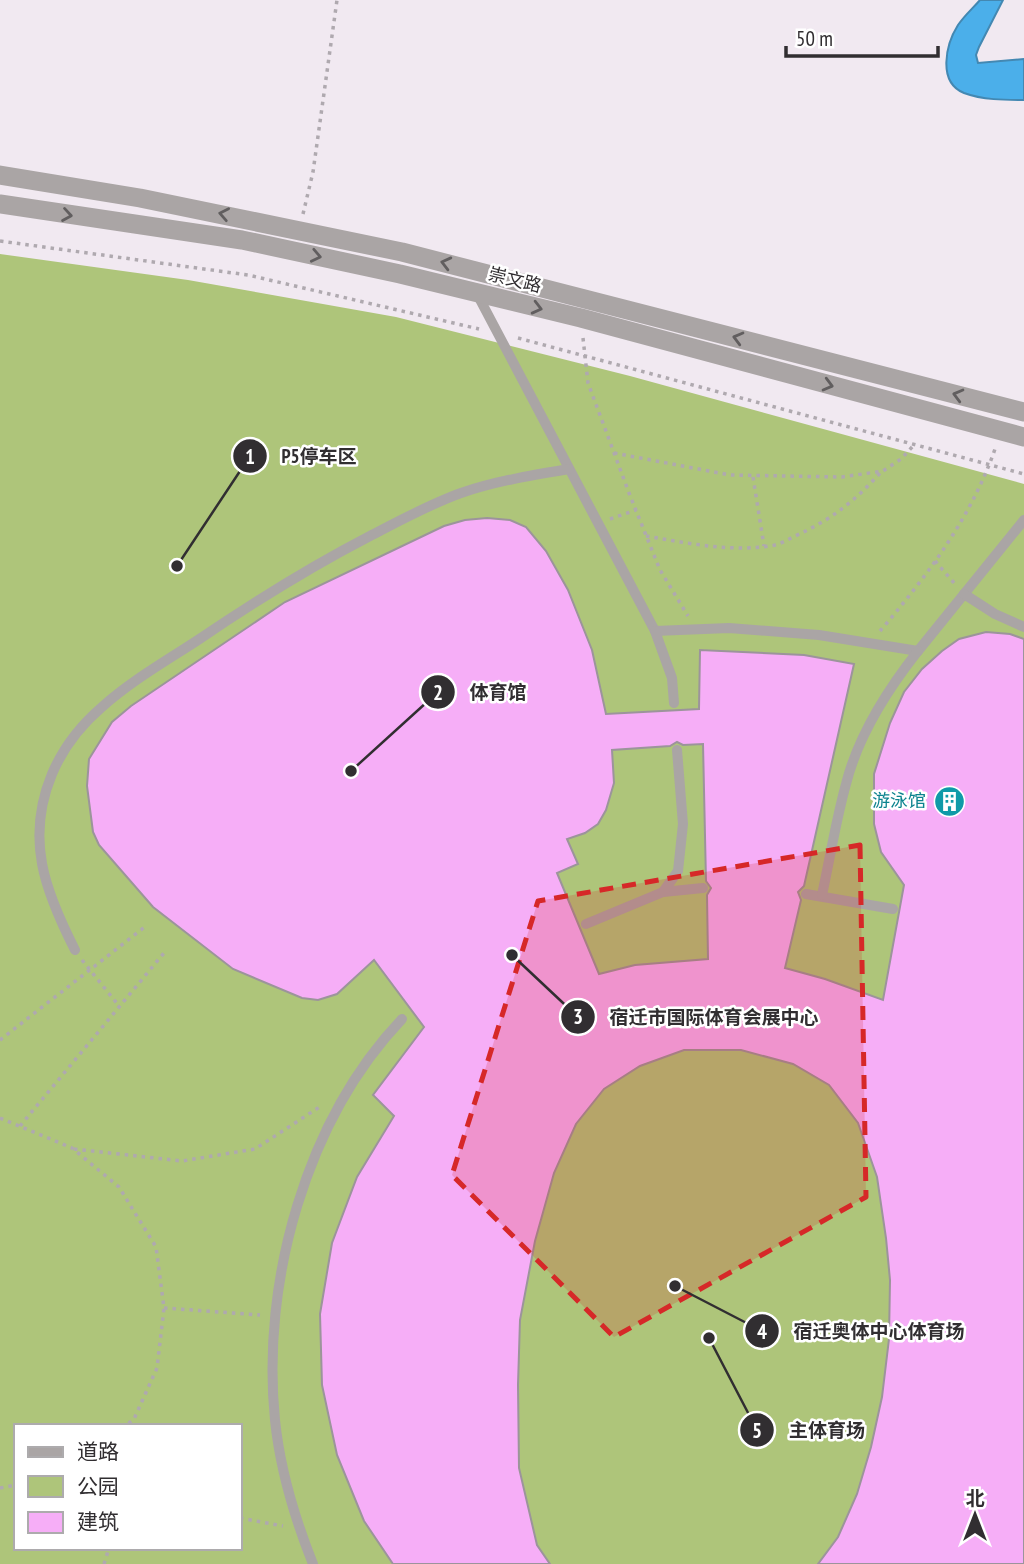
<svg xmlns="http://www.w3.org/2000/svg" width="1024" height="1564" font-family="'PT Sans Narrow','Noto Sans SC',sans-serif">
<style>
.green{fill:#aec57a;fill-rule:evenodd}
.water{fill:#4bafea;stroke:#4388b2;stroke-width:2}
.building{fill:#f6aef7;stroke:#9c949b;stroke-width:2;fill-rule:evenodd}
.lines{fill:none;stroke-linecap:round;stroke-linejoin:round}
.path{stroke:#afa9af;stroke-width:3.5;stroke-dasharray:3.5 5;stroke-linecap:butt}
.service{stroke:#aaa5a5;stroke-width:10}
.tertiary{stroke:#aaa5a5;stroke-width:19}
.oneway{stroke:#615e5f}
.marked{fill:#d62828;fill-opacity:0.2;stroke:#d62828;stroke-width:5;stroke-dasharray:14 9;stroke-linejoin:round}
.labels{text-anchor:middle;stroke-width:5;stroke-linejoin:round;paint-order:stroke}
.street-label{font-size:18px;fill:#312e31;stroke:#fff}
.culture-label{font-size:18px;fill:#0d838f;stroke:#fff;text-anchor:end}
.leader{fill:none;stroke:#312e31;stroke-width:2.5}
.callout-dot{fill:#312e31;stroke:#fff;stroke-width:2.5}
.mark-label{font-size:21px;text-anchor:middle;font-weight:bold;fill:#fff}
.callout-label{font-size:19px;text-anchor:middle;font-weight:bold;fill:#312e31;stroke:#fff;stroke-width:5;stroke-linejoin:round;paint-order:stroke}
</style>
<rect width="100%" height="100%" fill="#f1e9f1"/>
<!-- green -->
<path class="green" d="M0 254 188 280 396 317 630 376 1024 484V1564H0ZM16 1426H240V1548H16Z"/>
<!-- water -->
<path class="water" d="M980 0H1003L979 47 976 55 978 63 1024 59V100C1004 100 983 100 964 93 937 82 946 44 958 25 964 16 973 8 980 0Z"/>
<!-- building -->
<path class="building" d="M487 518 510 520 526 527 546 551 568 590 592 650 606 714 699 709 700 650 804 655 854 664 804 886 798 892 801 900 785 968 825 979 883 1000 904 885 881 852 874 824V774L890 723 904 692 922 669 942 651 959 639 986 632 1010 634 1024 639V1564H818L838 1537 857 1494 871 1447 882 1397 889 1339 890 1280 886 1238 877 1177 858 1123 829 1085 793 1064 741 1050H684L640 1066 604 1089 576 1124 554 1173 535 1241 520 1320 518 1385 519 1468 537 1545 550 1564H393L364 1521 337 1455 322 1385 320 1314 332 1243 357 1177 394 1116 373 1095 424 1027 374 960 337 994 318 1000 302 998 233 969 153 907 99 845 93 832 87 786 89 759 112 722 131 706 285 602 444 526 465 520ZM677 742 683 745 703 744 706 881 711 888 707 895 708 959 635 965 599 974 557 873 578 864 567 839 585 833 598 824 606 810 614 783 612 750 670 746Z"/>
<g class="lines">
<!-- path -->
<g class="path">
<path d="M303 214 313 172 337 0"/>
<path d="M0 241 248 275 479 329"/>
<path d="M518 338 1024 474"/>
<path d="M583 338 588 383 629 493 660 570 688 616"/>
<path d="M614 453 730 475 842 477 883 471 901 459 914 445"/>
<path d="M753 477 764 546"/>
<path d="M610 519 636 510"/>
<path d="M646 536C687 543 729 552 770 546 779 545 787 540 795 536 831 520 855 501 881 472"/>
<path d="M935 561 955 584"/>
<path d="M880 631C927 576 971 518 995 449"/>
<path d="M82 960 119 1006"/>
<path d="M0 1040 146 926"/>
<path d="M0 1118 72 1148 119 1187 156 1247 164 1308 157 1368 134 1419 125 1426"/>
<path d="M20 1126 164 953"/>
<path d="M74 1149 182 1161 255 1149 321 1106"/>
<path d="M164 1308 260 1315"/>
<path d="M0 1488 16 1485"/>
<path d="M240 1518 283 1526"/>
<path d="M104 1564 109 1548"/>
</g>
<!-- service -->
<g class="service">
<path d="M476 292 655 631 729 628 819 635 918 651 1024 520"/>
<path d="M964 594 995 614 1024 627"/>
<path d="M655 631 672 678 674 703"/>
<path d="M663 892 703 888"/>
<path d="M806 894 893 909"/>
<path d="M822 895C830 858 836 820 846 784 858 736 888 689 918 651"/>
<path d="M586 924 663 892 678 871 683 824 677 750"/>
<path d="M75 950C45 891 25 839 52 774 63 748 81 725 102 707 131 681 166 661 198 640 254 602 310 567 370 536 399 521 430 504 461 493 496 481 533 475 569 469"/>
<path d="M313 1564C295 1519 280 1469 275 1420 261 1282 306 1120 402 1019"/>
</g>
<!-- tertiary -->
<g class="tertiary">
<path d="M0 175 140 198 402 252 1024 412"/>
<path d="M0 204 242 240 400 274 581 318 1024 437"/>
</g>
</g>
<!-- one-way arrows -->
<defs><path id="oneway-chevron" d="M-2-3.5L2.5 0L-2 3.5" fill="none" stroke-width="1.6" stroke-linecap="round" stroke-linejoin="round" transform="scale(1.75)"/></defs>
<g class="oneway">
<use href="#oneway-chevron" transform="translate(224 214) rotate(-169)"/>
<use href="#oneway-chevron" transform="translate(67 215) rotate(9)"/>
<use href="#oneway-chevron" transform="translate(316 256) rotate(12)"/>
<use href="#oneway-chevron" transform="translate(446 263) rotate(-166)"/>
<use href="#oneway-chevron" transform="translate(537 308) rotate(14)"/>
<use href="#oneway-chevron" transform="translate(738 338) rotate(-165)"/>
<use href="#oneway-chevron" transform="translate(828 385) rotate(15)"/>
<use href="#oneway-chevron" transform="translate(958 395) rotate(-165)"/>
</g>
<!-- marked area -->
<path class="marked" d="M860 845 866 1197 614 1337 452 1175 538 901Z"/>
<!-- icons -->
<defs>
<symbol id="building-disc" viewBox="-11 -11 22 22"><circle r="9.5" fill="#0f9aa8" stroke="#fff"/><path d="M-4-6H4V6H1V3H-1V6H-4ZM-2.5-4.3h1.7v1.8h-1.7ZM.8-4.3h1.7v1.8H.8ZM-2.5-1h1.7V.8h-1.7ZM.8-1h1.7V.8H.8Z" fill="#fff"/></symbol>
</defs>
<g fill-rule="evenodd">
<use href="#building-disc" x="932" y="784" width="35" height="35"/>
</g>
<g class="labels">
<!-- street labels -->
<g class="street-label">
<text transform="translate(515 280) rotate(14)" y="6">崇文路</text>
</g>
<!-- culture labels -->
<g class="culture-label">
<text x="926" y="807">游泳馆</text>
</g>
</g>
<!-- callouts -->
<path class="leader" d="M177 566L250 456M351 771L438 692M512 955L578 1017M675 1286L762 1331M709 1338L757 1430"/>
<g class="callout-dot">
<circle cx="177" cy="566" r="7"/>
<circle cx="351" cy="771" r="7"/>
<circle cx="512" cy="955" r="7"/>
<circle cx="675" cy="1286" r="7"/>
<circle cx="709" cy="1338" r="7"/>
<circle cx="250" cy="456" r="18"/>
<circle cx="438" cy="692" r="18"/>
<circle cx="578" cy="1017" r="18"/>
<circle cx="762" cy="1331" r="18"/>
<circle cx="757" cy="1430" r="18"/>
</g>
<g class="mark-label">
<text x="250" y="464">1</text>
<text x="438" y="700">2</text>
<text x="578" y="1024">3</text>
<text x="762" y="1339">4</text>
<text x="757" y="1438">5</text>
</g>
<g class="callout-label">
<text x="319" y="463">P5停车区</text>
<text x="498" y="699">体育馆</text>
<text x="714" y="1024">宿迁市国际体育会展中心</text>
<text x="879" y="1338">宿迁奥体中心体育场</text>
<text x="827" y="1437">主体育场</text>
</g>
<!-- legend -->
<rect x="14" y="1424" width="228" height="126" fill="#ffffff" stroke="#adabad" stroke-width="2"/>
<rect x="28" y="1447" width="35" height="10" fill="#aaa5a5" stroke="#adabad" stroke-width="2"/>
<text x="77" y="1459" font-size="21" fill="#312e31">道路</text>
<rect x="28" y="1476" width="35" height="21" fill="#aec57a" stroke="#adabad" stroke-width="2"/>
<text x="77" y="1494" font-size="21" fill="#312e31">公园</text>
<rect x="28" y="1512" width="35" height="21" fill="#f6aef7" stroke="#adabad" stroke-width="2"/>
<text x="77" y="1529" font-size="21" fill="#312e31">建筑</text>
<!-- north arrow -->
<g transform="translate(975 1515)" stroke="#ffffff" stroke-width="5" paint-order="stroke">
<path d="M0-5L12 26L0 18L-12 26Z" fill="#312e31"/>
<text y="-10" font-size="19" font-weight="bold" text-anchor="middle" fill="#312e31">北</text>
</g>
<!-- scale -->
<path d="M786 46v10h152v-10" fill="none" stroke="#312e31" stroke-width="3.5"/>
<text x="796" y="46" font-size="21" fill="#312e31" stroke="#ffffff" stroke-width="5" paint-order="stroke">50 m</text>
</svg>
